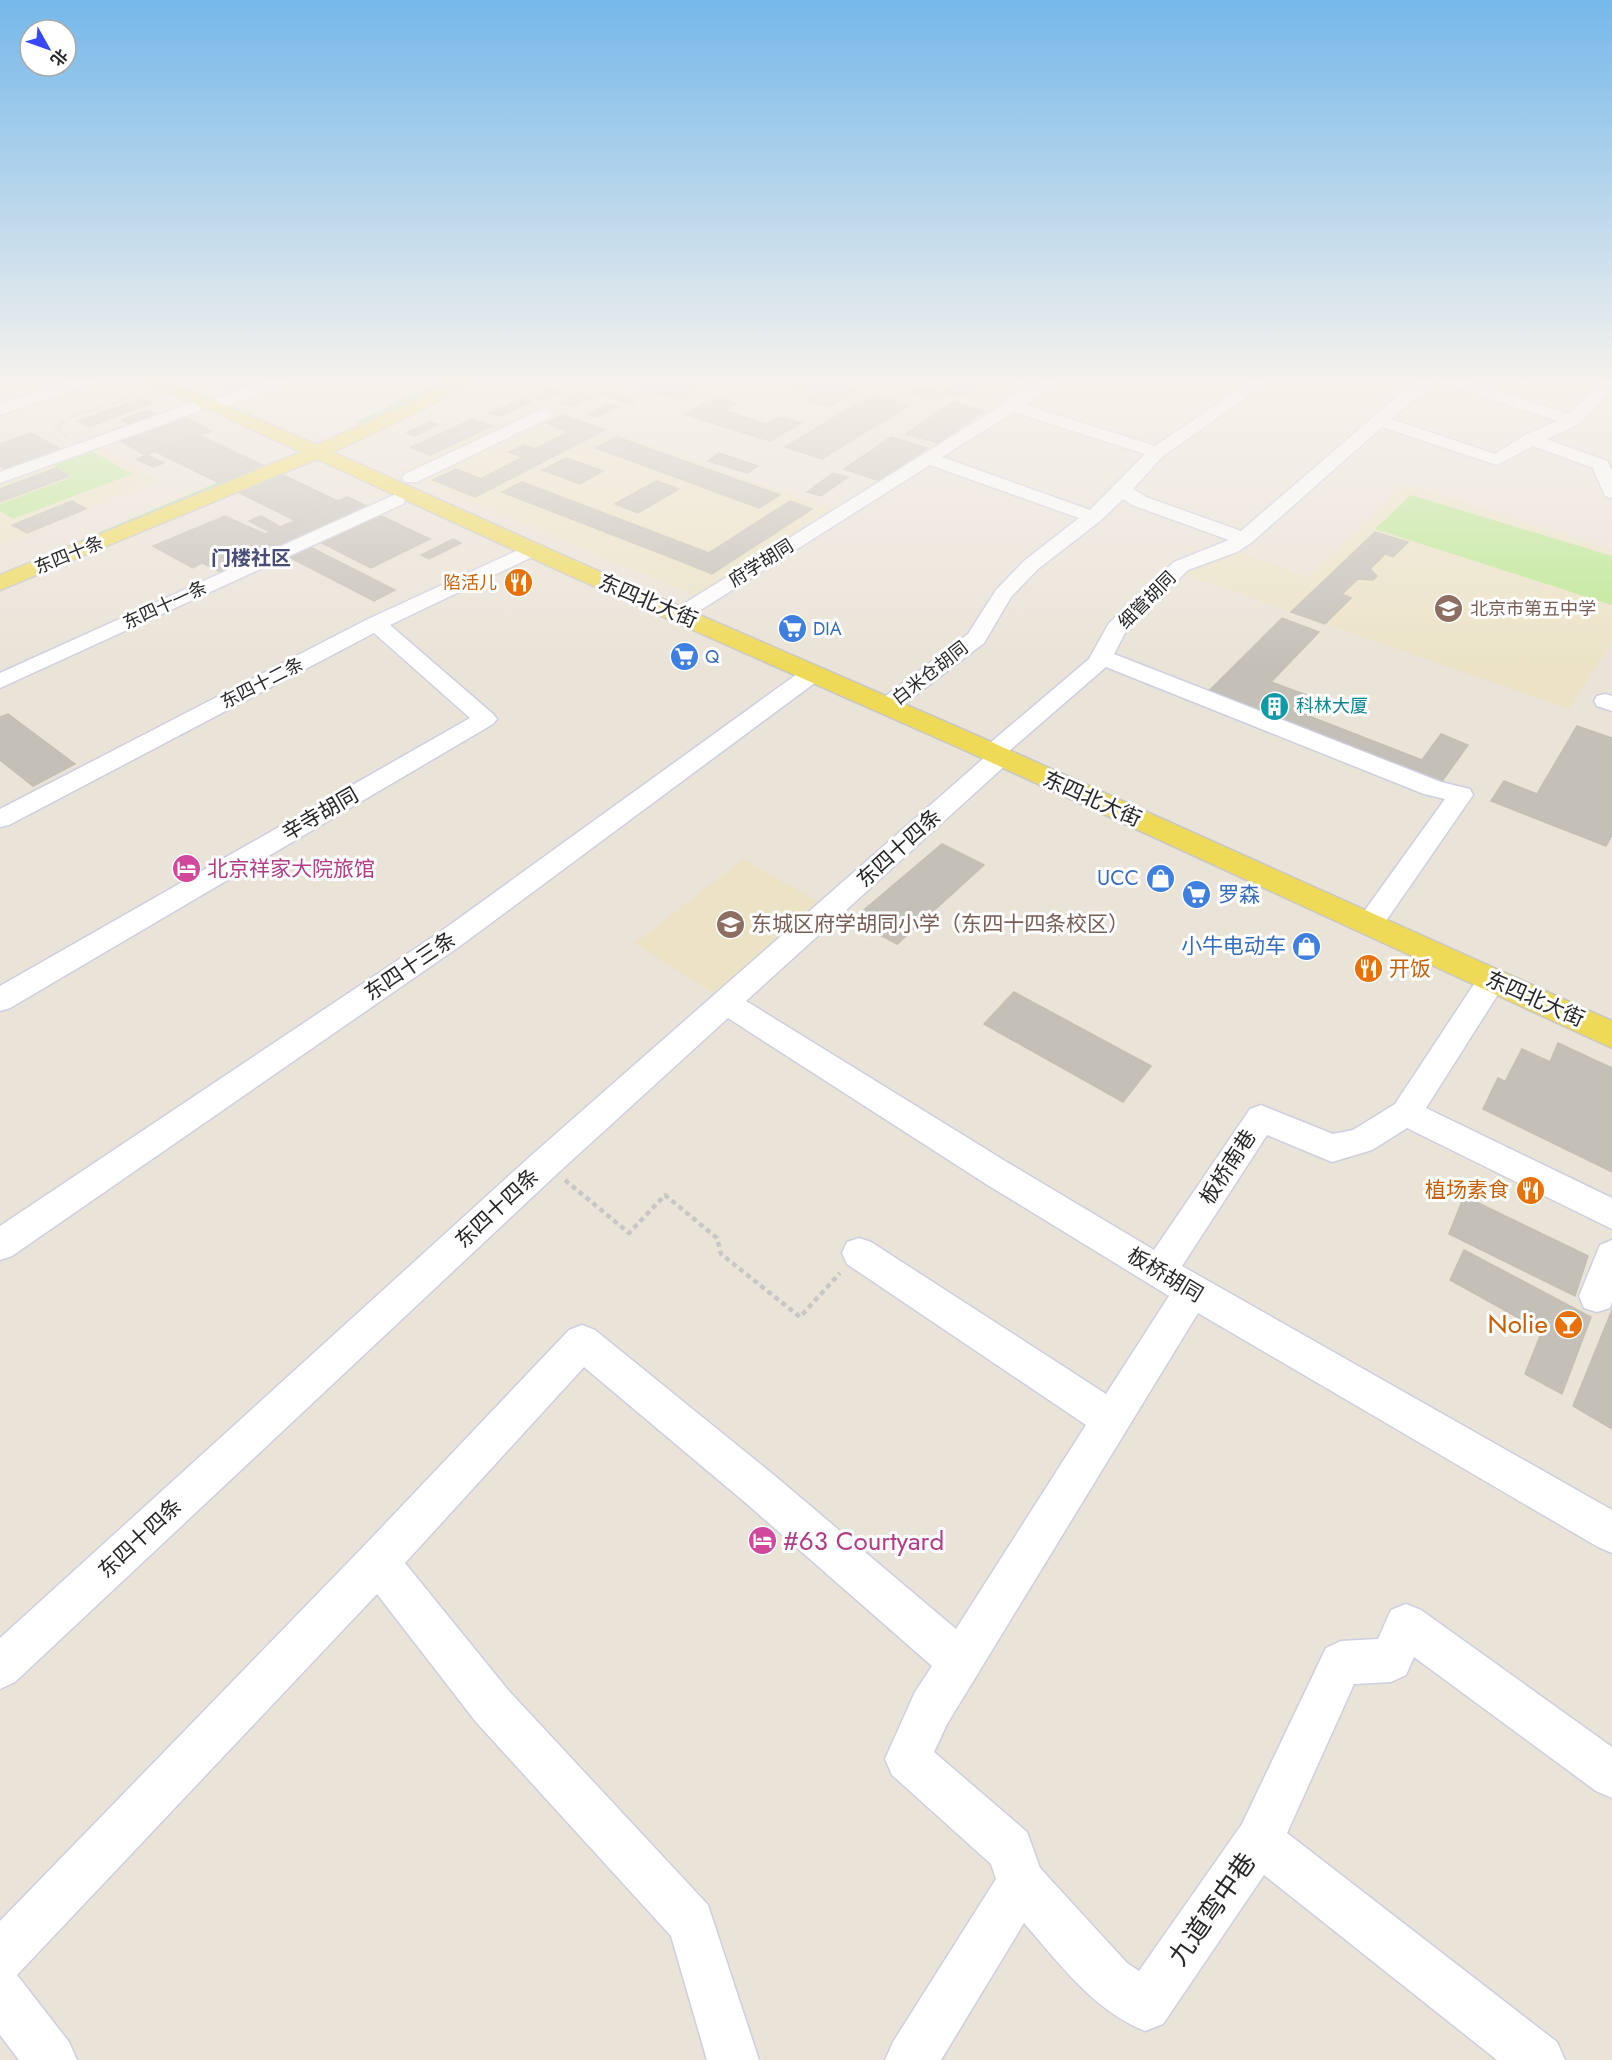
<svg xmlns="http://www.w3.org/2000/svg" width="1612" height="2060" font-family="Jost,'Noto Sans SC',sans-serif">
<style>
.education{fill:#ece3c6}
.green{fill:#a6e193}
.pitch{fill:#bae88f}
.building{fill:#c4c0b8;stroke:#c4bfb2;stroke-width:1.5}
.lines{fill:none;stroke-linecap:round;stroke-linejoin:round}
.minor-casing{stroke:#cdcfe0;stroke-width:3}
.major-casing{stroke:#c7c7c7;stroke-width:3}
.path-far1{stroke:#c7c7c7;stroke-width:2;stroke-dasharray:3 1.5;stroke-linecap:butt}
.path{stroke:#c7c7c7;stroke-width:4.5;stroke-dasharray:5 4;stroke-linecap:butt}
.minor{fill:#fff;fill-rule:evenodd}
.major{fill:#efda57;fill-rule:evenodd}
.labels{text-anchor:middle;stroke-width:6;stroke-linejoin:round;paint-order:stroke}
.far-street-label{font-size:18px;fill:#272727;stroke:#fff}
.far-food-label{font-size:18px;fill:#c56008;stroke:#fff;text-anchor:end}
.far-education-label{font-size:18px;fill:#785e54;stroke:#fff;text-anchor:start}
.far-shop-label{font-size:18px;fill:#366cbe;stroke:#fff;text-anchor:start}
.far-culture-label{font-size:18px;fill:#0d838f;stroke:#fff;text-anchor:start}
.far-quarter-label{font-size:20px;font-weight:bold;fill:#484c76;stroke:#fff}
.street-label{font-size:21px;fill:#272727;stroke:#fff}
.hotel-label{font-size:21px;fill:#b23c85;stroke:#fff;text-anchor:start}
.shop-label{font-size:21px;fill:#366cbe;stroke:#fff;text-anchor:end}
.education-label{font-size:21px;fill:#785e54;stroke:#fff;text-anchor:start}
.food-label{font-size:21px;fill:#c56008;stroke:#fff;text-anchor:start}
.near-food-label{font-size:26px;fill:#c56008;stroke:#fff;text-anchor:end}
.near-hotel-label{font-size:26px;fill:#b23c85;stroke:#fff;text-anchor:start}
.near-street-label{font-size:26px;fill:#272727;stroke:#fff}
</style>
<rect width="100%" height="100%" fill="#eae3d7"/>
<!-- education -->
<g class="education">
<path d="M537 405 833 510 698 597 399 471Z"/>
<path d="M99 447 156 480 0 546V484Z"/>
<path d="M1406 485 1612 550V642L1569 709 1181 573 1236 551 1308 577Z"/>
<path d="M743 859 823 904 717 996 635 943Z"/>
</g>
<!-- green -->
<g class="green">
<path d="M445 379H457L362 425 357 422Z"/>
<path d="M260 465 264 467 0 577V574Z"/>
</g>
<!-- pitch -->
<g class="pitch">
<path d="M92 451 132 474 13 519 0 511V504L73 477 53 465Z"/>
<path d="M1411 495 1612 556V605L1375 529Z"/>
</g>
<!-- building -->
<g class="building">
<path d="M236 379H277L233 394 217 385Z"/>
<path d="M507 379H527L508 388 497 383Z"/>
<path d="M556 379H578L586 382 576 386Z"/>
<path d="M626 379H689L683 382 701 388 678 400 622 381Z"/>
<path d="M826 379 859 389 829 407 805 400 814 394 770 381 761 386 742 380Z"/>
<path d="M863 379H893L881 385Z"/>
<path d="M964 379H992L960 398 941 393Z"/>
<path d="M917 386 947 394 937 401 907 393Z"/>
<path d="M551 389 560 392 543 400 534 397Z"/>
<path d="M608 390 635 401 628 404 600 393Z"/>
<path d="M579 392 593 397 572 407 559 403Z"/>
<path d="M873 394 909 405 822 459 785 447Z"/>
<path d="M715 397 738 403 725 411 767 424 780 417 801 423 770 441 684 414Z"/>
<path d="M142 398 153 403 89 427 78 421Z"/>
<path d="M522 398 532 402 500 416 490 413Z"/>
<path d="M953 402 984 411 938 443 906 434Z"/>
<path d="M608 404 618 407 597 417 588 414Z"/>
<path d="M147 410 160 417 133 426 121 420Z"/>
<path d="M155 414 388 525 345 545 112 430Z"/>
<path d="M182 415 211 431 145 455 117 439Z"/>
<path d="M563 415 605 430 475 497 433 480 456 469 481 479 523 457 509 452 524 445 536 449 569 432 546 423Z"/>
<path d="M473 419 492 426 430 455 411 447Z"/>
<path d="M430 422 438 424 415 436 407 433Z"/>
<path d="M31 433 60 449 5 469 0 466V444Z"/>
<path d="M617 437 780 495 759 508 596 448Z"/>
<path d="M891 437 927 448 880 481 844 469Z"/>
<path d="M719 453 758 466 747 473 708 461Z"/>
<path d="M147 455 164 463 153 467 136 459Z"/>
<path d="M566 458 603 471 580 484 542 470Z"/>
<path d="M56 468 69 476 0 502V489Z"/>
<path d="M833 473 848 477 821 496 807 492Z"/>
<path d="M656 481 679 489 638 513 615 504Z"/>
<path d="M522 482 709 553 690 565 502 492Z"/>
<path d="M347 497 369 507 225 574 202 563 193 568 153 546 225 516 265 534Z"/>
<path d="M72 501 86 509 27 533 12 525Z"/>
<path d="M790 501 812 509 712 574 690 565Z"/>
<path d="M261 516 279 526 268 531 249 521Z"/>
<path d="M381 516 430 539 371 568 322 543Z"/>
<path d="M1375 532 1408 542 1393 557 1385 554 1370 569 1377 576 1373 580 1358 579 1342 594 1351 598 1325 624 1291 612Z"/>
<path d="M453 539 461 543 429 559 421 555Z"/>
<path d="M310 547 395 590 374 601 289 557Z"/>
<path d="M1282 618 1319 632 1271 682 1315 698 1301 713 1422 760 1441 734 1468 745 1440 784 1208 692Z"/>
<path d="M8 714 75 764 33 786 0 760V717Z"/>
<path d="M1577 726 1612 738V835L1606 846 1491 801 1504 781 1537 794Z"/>
<path d="M942 844 984 865 897 944 852 920Z"/>
<path d="M1014 992 1151 1066 1123 1102 984 1024Z"/>
<path d="M1558 1043 1612 1068V1133L1505 1082 1522 1049 1550 1062Z"/>
<path d="M1498 1078 1612 1133V1172L1483 1109Z"/>
<path d="M1464 1196 1588 1256 1575 1296 1449 1234Z"/>
<path d="M1464 1250 1591 1317 1562 1394 1525 1374 1542 1331 1450 1280Z"/>
<path d="M1612 1310V1429L1573 1406Z"/>
</g>
<g class="lines">
<defs>
<g id="minor">
<path d="M75 379H99L97 382 0 415V404Z"/>
<path d="M271 379H294L292 382 220 409H208L206 405 208 401Z"/>
<path d="M1044 379H1063L1026 405 1155 446 1254 379H1273L1163 456 1133 489 1146 497 1241 531 1399 395 1421 379H1461L1569 414 1606 379H1612V391L1578 425 1546 439 1607 461 1612 470V498L1605 496 1593 468 1533 446 1497 465 1382 427 1251 543 1237 552 1188 570 1126 631 1114 654 1441 782 1470 789 1473 795 1379 931 1369 934 1359 931 1355 924 1445 799 1424 794 1106 667 1008 752 1012 757 1009 762 746 1001 1010 1164 1154 1250 1250 1109 1261 1105 1333 1134 1353 1130 1395 1104 1482 972 1492 969 1502 972 1506 980 1502 988 1426 1108 1612 1198V1229L1407 1128 1372 1150 1332 1162 1267 1135 1182 1266 1612 1510V1553L1598 1547 1198 1313 947 1724 934 1752 1027 1832 1040 1868 1127 1963 1139 1971 1242 1824 1326 1648 1341 1641 1378 1639 1391 1610 1406 1604 1421 1610 1612 1747V1798L1596 1791 1414 1657 1406 1675 1391 1682 1354 1684 1287 1833 1557 2042 1565 2060H1497L1264 1875 1163 2024 1145 2031C1093 2010 1060 1964 1024 1923L941 2060H885L893 2042 996 1879 991 1864 892 1775 885 1759 915 1692 932 1666 747 1504 584 1367 405 1563 508 1690 708 1905 759 2060H707L671 1936 476 1722 377 1594 17 1975 69 2042 77 2060H19L0 2035V1921L363 1547 569 1330 582 1325 595 1330 775 1476 956 1629 1086 1425 847 1264 842 1253 847 1242 859 1238 871 1242 1106 1394 1169 1296 986 1184 728 1018 558 1173 15 1682 0 1689V1638L534 1153 984 758 981 753 984 748 1089 659 1109 623 1174 562 1229 540 1132 505 1123 499 1100 521 1038 569 1011 597 984 643 895 711 887 713 879 711 875 706 879 701 968 634 996 590 1024 561 1079 518 930 465 688 618 681 620 674 618 670 614 674 610 1002 405 1004 401ZM1438 381 1439 382 1557 421 1525 435 1495 454 1391 419ZM1014 412 1145 454 1090 510 942 457Z"/>
<path d="M194 402 200 403 202 407 200 411 0 483V472Z"/>
<path d="M545 408 553 413 551 417 417 482H405L402 478 405 474Z"/>
<path d="M396 494 403 496 405 500 403 504 0 688V673Z"/>
<path d="M527 546 534 548 537 552 534 556 390 625 493 714 497 719 493 724 10 1008 0 1011V986L470 718 374 633 9 825 0 827V809L368 619Z"/>
<path d="M812 667 820 669 823 674 820 679 460 946 12 1256 0 1260V1226L440 932 804 669Z"/>
<path d="M1605 694 1612 696V711L1597 706 1594 701 1597 696Z"/>
<path d="M1612 1240V1302L1610 1308 1597 1312 1584 1308 1579 1296 1600 1245Z"/>
</g>
<path id="major" d="M140 379H165L317 445 411 402 450 379H472L423 410 333 452 578 562 980 737 1612 1021V1048L962 749 562 572 317 459 0 590V575L301 452 208 409 143 383Z"/>
</defs>
<!-- minor casing -->
<use href="#minor" class="minor-casing"/>
<!-- major casing -->
<use href="#major" class="major-casing"/>
<!-- path-far1 -->
<path class="path-far1" d="M67 436 55 427 72 417 139 394"/>
<!-- path -->
<path class="path" d="M565 1180 629 1233 665 1195 717 1238 721 1254 800 1317 840 1273"/>
<!-- minor -->
<use href="#minor" class="minor"/>
<!-- major -->
<use href="#major" class="major"/>
</g>
<!-- sky -->
<linearGradient id="sky" x2="0" y2="1"><stop stop-color="#75b8ea"/><stop offset="0.57" stop-color="#f6f2ed"/><stop offset="1" stop-color="#f6f2ed" stop-opacity="0"/></linearGradient>
<rect width="1612" height="667" fill="url(#sky)"/>
<!-- icons -->
<defs>
<symbol id="restaurant-disc" viewBox="-11 -11 22 22"><circle r="9.5" fill="#e8710a" stroke="#fff"/><path d="M-5-6h1v4h1v-4h1v4h1v-4h1v5L-1.5 .5V6h-2V.5L-5-1ZM5-6V6H3V1.5H1.5Q1.5-4 5-6Z" fill="#fff"/></symbol>
<symbol id="school-disc" viewBox="-11 -11 22 22"><circle r="9.5" fill="#8d6e63" stroke="#fff"/><path d="M0-5L7-2L0 1L-7-2ZM-4 1L0 2.5L4 1V4Q0 6-4 4Z" fill="#fff"/></symbol>
<symbol id="supermarket-disc" viewBox="-11 -11 22 22"><circle r="9.5" fill="#3f7fe0" stroke="#fff"/><path d="M-6-5.5h2.5l.6 2H6L4.5 2H-2.5L-4.4-4H-6ZM-1.5 3.2a1.3 1.3 0 1 0 .1 0ZM3 3.2a1.3 1.3 0 1 0 .1 0Z" fill="#fff"/></symbol>
<symbol id="building-disc" viewBox="-11 -11 22 22"><circle r="9.5" fill="#0f9aa8" stroke="#fff"/><path d="M-4-6H4V6H1V3H-1V6H-4ZM-2.5-4.3h1.7v1.8h-1.7ZM.8-4.3h1.7v1.8H.8ZM-2.5-1h1.7V.8h-1.7ZM.8-1h1.7V.8H.8Z" fill="#fff"/></symbol>
<symbol id="hotel-disc" viewBox="-11 -11 22 22"><circle r="9.5" fill="#d1479c" stroke="#fff"/><path d="M-6-4.5h1.5V1H6V5H4.5V3h-9V5H-6ZM-4 0a1.8 1.8 0 1 1 3.6 0ZM.5 0V-2.5h3Q6-2.5 6 0Z" fill="#fff"/></symbol>
<symbol id="shop-disc" viewBox="-11 -11 22 22"><circle r="9.5" fill="#3f7fe0" stroke="#fff"/><path d="M-5-2.5h2.3a2.7 3.5 0 0 1 5.4 0H5L5.5 6h-11ZM-1.5-2.5h3a1.5 2.3 0 0 0-3 0Z" fill="#fff"/></symbol>
<symbol id="bar-disc" viewBox="-11 -11 22 22"><circle r="9.5" fill="#e8710a" stroke="#fff"/><path d="M-6-5H6L.8 .8V4.5H3.5V6h-7V4.5H-.8V.8Z" fill="#fff"/></symbol>
</defs>
<g fill-rule="evenodd">
<use href="#restaurant-disc" x="502" y="566" width="33" height="33"/>
<use href="#school-disc" x="1432" y="592" width="33" height="33"/>
<use href="#supermarket-disc" x="776" y="612" width="33" height="33"/>
<use href="#supermarket-disc" x="668" y="640" width="33" height="33"/>
<use href="#building-disc" x="1258" y="690" width="33" height="33"/>
<use href="#hotel-disc" x="170" y="852" width="33" height="33"/>
<use href="#shop-disc" x="1144" y="862" width="33" height="33"/>
<use href="#supermarket-disc" x="1180" y="878" width="33" height="33"/>
<use href="#school-disc" x="714" y="908" width="33" height="33"/>
<use href="#shop-disc" x="1290" y="930" width="33" height="33"/>
<use href="#restaurant-disc" x="1352" y="952" width="33" height="33"/>
<use href="#restaurant-disc" x="1514" y="1174" width="33" height="33"/>
<use href="#bar-disc" x="1552" y="1308" width="33" height="33"/>
<use href="#hotel-disc" x="746" y="1524" width="33" height="33"/>
</g>
<g class="labels">
<!-- far-street labels -->
<g class="far-street-label">
<text transform="translate(69 555) rotate(-22)" y="6">东四十条</text>
<text transform="translate(761 563) rotate(-32)" y="6">府学胡同</text>
<text transform="translate(1147 600) rotate(-45)" y="6">细管胡同</text>
<text transform="translate(165 605) rotate(-25)" y="6">东四十一条</text>
<text transform="translate(930 673) rotate(-38)" y="6">白米仓胡同</text>
<text transform="translate(262 683) rotate(-27)" y="6">东四十二条</text>
</g>
<!-- far-food labels -->
<g class="far-food-label">
<text x="497" y="589">陷活儿</text>
</g>
<!-- far-education labels -->
<g class="far-education-label">
<text x="1470" y="615">北京市第五中学</text>
</g>
<!-- far-shop labels -->
<g class="far-shop-label">
<text x="813" y="635">DIA</text>
<text x="705" y="663">Q</text>
</g>
<!-- far-culture labels -->
<g class="far-culture-label">
<text x="1296" y="712">科林大厦</text>
</g>
<!-- far-quarter labels -->
<g class="far-quarter-label">
<text x="251" y="565">门楼社区</text>
</g>
<!-- street labels -->
<g class="street-label">
<text transform="translate(648 601) rotate(23)" y="7">东四北大街</text>
<text transform="translate(1092 799) rotate(24)" y="7">东四北大街</text>
<text transform="translate(320 814) rotate(-30)" y="7">辛寺胡同</text>
<text transform="translate(899 848) rotate(-42)" y="7">东四十四条</text>
<text transform="translate(410 966) rotate(-34)" y="7">东四十三条</text>
<text transform="translate(1535 999) rotate(24)" y="7">东四北大街</text>
<text transform="translate(1228 1167) rotate(-57)" y="7">板桥南巷</text>
<text transform="translate(497 1208) rotate(-43)" y="7">东四十四条</text>
<text transform="translate(1165 1275) rotate(31)" y="7">板桥胡同</text>
<text transform="translate(140 1538) rotate(-43)" y="7">东四十四条</text>
</g>
<!-- hotel labels -->
<g class="hotel-label">
<text x="207" y="876">北京祥家大院旅馆</text>
</g>
<!-- shop labels -->
<g class="shop-label">
<text x="1139" y="885">UCC</text>
<text x="1218" y="902" text-anchor="start">罗森</text>
<text x="1286" y="953">小牛电动车</text>
</g>
<!-- education labels -->
<g class="education-label">
<text x="751" y="931">东城区府学胡同小学（东四十四条校区）</text>
</g>
<!-- food labels -->
<g class="food-label">
<text x="1389" y="976">开饭</text>
<text x="1509" y="1197" text-anchor="end">植场素食</text>
</g>
<!-- near-food labels -->
<g class="near-food-label">
<text x="1548" y="1333">Nolie</text>
</g>
<!-- near-hotel labels -->
<g class="near-hotel-label">
<text x="783" y="1550">#63 Courtyard</text>
</g>
<!-- near-street labels -->
<g class="near-street-label">
<text transform="translate(1212 1909) rotate(-55)" y="9">九道弯中巷</text>
</g>
</g>
<!-- north arrow -->
<g transform="translate(48 48) rotate(130)"><circle r="28" fill="#ffffff" stroke="#a9a9a9" stroke-width="1.5"/>
<path d="M0-4.5L10 22L0 15L-10 22Z" fill="#3648f8"/>
<text y="-9" font-size="16" font-weight="bold" text-anchor="middle" fill="#272727">北</text>
</g>
</svg>
